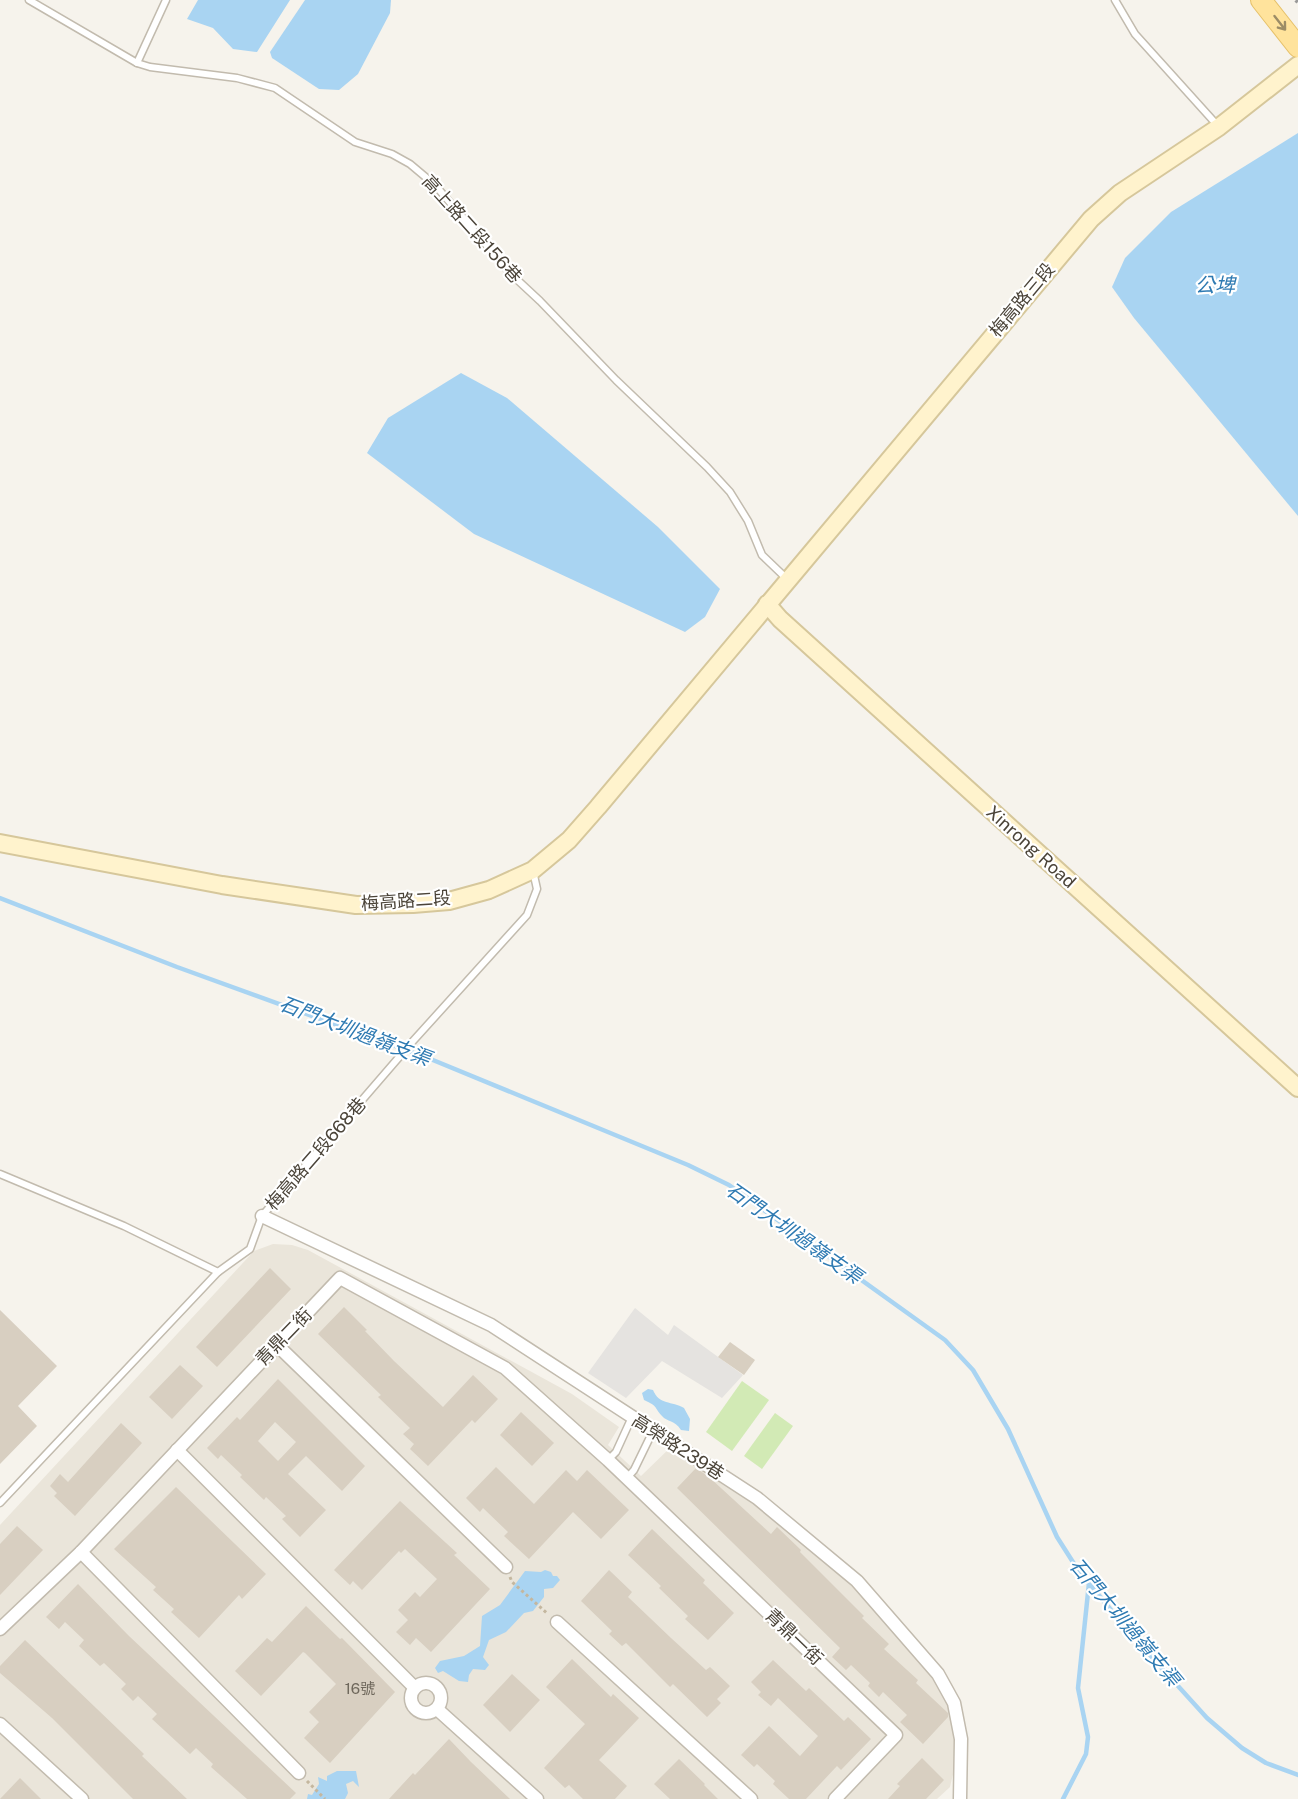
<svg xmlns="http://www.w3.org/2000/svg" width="1298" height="1799" font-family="'Public Sans','Noto Sans TC',sans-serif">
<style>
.residential{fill:#eae5da}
.green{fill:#d2eab5}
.parking{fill:#e5e3e0}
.water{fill:#a9d4f2}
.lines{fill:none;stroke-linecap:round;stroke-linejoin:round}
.stream{stroke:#a9d4f2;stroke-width:4.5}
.building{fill:#d8cfc1;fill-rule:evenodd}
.lane-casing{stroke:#c2bbae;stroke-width:9}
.street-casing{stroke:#c2bbae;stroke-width:15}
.secondary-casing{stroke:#d6c79b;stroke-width:20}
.primary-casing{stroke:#e6c16a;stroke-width:22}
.path{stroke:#c4b79f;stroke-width:3;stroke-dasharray:3 3;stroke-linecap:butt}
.lane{stroke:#fff;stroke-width:6}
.street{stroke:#fff;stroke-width:12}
.secondary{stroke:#fff3cd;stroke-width:16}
.primary{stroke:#ffe39c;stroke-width:20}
.rail{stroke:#9a9a9a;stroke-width:4.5;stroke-dasharray:8 8;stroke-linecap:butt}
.oneway{stroke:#9c8c66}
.labels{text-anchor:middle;stroke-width:4.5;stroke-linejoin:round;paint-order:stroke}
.number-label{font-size:15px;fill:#6e675b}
.street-label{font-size:18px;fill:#4b4439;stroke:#fff}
.water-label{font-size:20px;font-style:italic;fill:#2e7ab2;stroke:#fff}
</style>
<rect width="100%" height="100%" fill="#f6f3ec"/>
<!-- residential -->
<path class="residential" d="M273 1244 292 1245 308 1250 572 1394 619 1427 608 1445 641 1476 673 1445 761 1506 867 1593 925 1659 963 1731 950 1787 937 1799H0V1525L254 1251Z"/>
<!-- green -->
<g class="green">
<path d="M742 1381 769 1400 732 1451 706 1432Z"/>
<path d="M775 1413 793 1426 762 1469 744 1456Z"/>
</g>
<!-- parking -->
<path class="parking" d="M635 1308 668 1335 674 1325 743 1375 722 1398 662 1361 626 1398 588 1373Z"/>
<!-- water -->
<g class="water">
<path d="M198 0H290L257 52 233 49 213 28 187 19Z"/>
<path d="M305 0H391L390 13 358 74 339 90 319 89 272 58 270 52Z"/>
<path d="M1298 133V516L1134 318 1112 287 1125 258 1171 212Z"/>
<path d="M461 373 507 398 658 527 720 589 705 617 685 632 474 534 367 453 388 418Z"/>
<path d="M648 1389 653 1390C659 1405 672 1401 684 1408L690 1419 689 1431 681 1430C675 1420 667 1422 662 1416 653 1406 659 1407 644 1400L642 1393Z"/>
<path d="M545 1570 551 1572 553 1576H557L560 1580 553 1588 544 1589V1597L533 1611 524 1613 506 1632 489 1640 483 1657 489 1665 485 1670 473 1669 469 1675 468 1682 459 1681 443 1671 438 1673 435 1668 440 1661 464 1656 480 1646 482 1616 500 1605 525 1571 541 1572Z"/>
<path d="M337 1771H356L359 1787 353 1781 346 1784 348 1793 345 1799H307L308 1794 312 1795 319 1784 318 1777 327 1781V1776Z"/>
</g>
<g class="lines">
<!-- stream -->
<g class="stream">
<path d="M0 898 177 967 428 1058 688 1165 729 1185 945 1340 973 1370 1008 1429 1057 1537 1078 1570 1130 1633 1207 1718 1242 1748 1266 1763 1298 1775"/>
<path d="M1063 1799 1086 1754 1088 1737 1078 1688 1089 1583"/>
</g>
</g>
<!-- building -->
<g class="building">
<path d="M270 1268 291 1289 217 1367 196 1347Z"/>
<path d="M344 1307 367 1330 365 1331 394 1361 443 1407 473 1375 498 1399 475 1423 472 1420 428 1466 410 1449 414 1444 403 1434 410 1428 378 1397 381 1395 318 1334Z"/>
<path d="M0 1310 57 1366 18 1406 37 1426 0 1464Z"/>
<path d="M730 1342 755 1360 744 1375 718 1357Z"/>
<path d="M180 1365 203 1386 172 1419 149 1397Z"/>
<path d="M278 1379 365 1466 342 1491 306 1456 288 1474 326 1510 300 1537 282 1519 286 1516 266 1497 264 1500 240 1477 242 1475 221 1455 218 1459 207 1448 237 1417 240 1420ZM275 1422 296 1442 278 1461 258 1441Z"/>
<path d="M521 1412 554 1443 532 1466 500 1435Z"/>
<path d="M121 1423 142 1443 75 1516 54 1496 57 1493 50 1486 60 1474 68 1482Z"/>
<path d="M496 1467 534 1504 566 1470 577 1481 587 1470 629 1510 601 1539 573 1512 529 1559 504 1536 508 1532 483 1508 480 1512 466 1498Z"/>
<path d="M696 1468 709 1477 771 1534 777 1527 801 1550 800 1552 864 1616 862 1618 889 1644 884 1649 918 1680 916 1683 948 1713V1717L923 1744 900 1722 907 1715 883 1692 879 1697 868 1686 870 1683 851 1665 846 1670 832 1657 840 1648 677 1488Z"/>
<path d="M176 1487 266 1574 242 1599 239 1595 199 1638 171 1612 174 1609 153 1590 156 1587 114 1549Z"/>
<path d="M400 1501 457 1553 454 1555 490 1589 431 1652 416 1638 410 1645 396 1632 408 1620 398 1610 415 1592 420 1597 437 1579 405 1549 401 1553 399 1551 362 1590 353 1581 350 1585 334 1570Z"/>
<path d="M17 1526 43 1550 0 1595V1544Z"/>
<path d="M652 1529 705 1580 703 1583 734 1613 708 1640 685 1619 688 1616 659 1588 661 1586 628 1555Z"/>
<path d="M609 1570 632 1592 628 1597 671 1638 706 1670 710 1667 730 1686 717 1699 721 1703 707 1717 673 1684 670 1687 626 1643 622 1646 609 1634 612 1631 581 1601Z"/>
<path d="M78 1584 129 1636 296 1793 290 1799H247L211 1767 213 1764 196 1748 190 1754 152 1719 157 1714 138 1696 133 1701 121 1689 126 1684 104 1663 100 1666 79 1646 84 1640 65 1622 59 1629 46 1617Z"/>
<path d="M306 1606 340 1639 342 1638 395 1692 330 1763 304 1738 319 1722 309 1712 336 1684 305 1653 303 1652 261 1696 235 1671 267 1638 272 1642Z"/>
<path d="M25 1640 144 1754 142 1756 187 1799H133L52 1718 0 1673V1666Z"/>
<path d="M572 1659 611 1697 613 1694 639 1718 599 1760 627 1786 615 1799H583L569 1785 565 1788 544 1768 585 1724 546 1687Z"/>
<path d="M773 1660 806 1691 809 1688 844 1721 848 1717 871 1739 841 1770 837 1766 806 1799H789L773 1784 775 1781 757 1764 754 1767 741 1755 769 1726 800 1756 818 1736 778 1698 771 1706 758 1695 761 1692 751 1682Z"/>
<path d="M512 1674 540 1700 510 1732 483 1705Z"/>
<path d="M449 1739 471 1762 510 1799H389L413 1773 415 1775Z"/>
<path d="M922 1758 944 1780 926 1799H888L900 1786 897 1784Z"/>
<path d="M679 1759 705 1784 704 1785 718 1799H670L654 1784Z"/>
<path d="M20 1778 41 1799H0Z"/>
</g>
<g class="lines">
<defs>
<g id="lane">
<path d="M29 0 137 63 150 67 237 78 275 88 355 142 392 154 410 164 435 185 511 274 540 301 616 380 707 467 730 492 748 521 762 555 787 579"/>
<path d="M1115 0 1135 34 1218 126"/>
<path d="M137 63 166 0"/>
<path d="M0 1174 124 1226 218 1272"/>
<path d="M608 1460 616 1452 632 1417"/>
<path d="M627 1478 634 1470 653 1431"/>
<path d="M0 1503 218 1272 250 1249 262 1216 413 1041 527 915 537 889 533 871"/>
</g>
<g id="street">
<path d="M262 1216 491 1325 757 1498 857 1581 938 1674 954 1703 961 1739 960 1799"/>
<path d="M277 1345 506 1567"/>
<path d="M177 1450 415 1688"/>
<path d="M81 1552 299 1773"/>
<path d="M557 1622 751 1799"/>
<path d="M0 1629 81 1552 340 1278 505 1368 608 1460 896 1735 835 1799"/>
<circle cx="426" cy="1698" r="15"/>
<path d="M437 1709 537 1799"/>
<path d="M0 1724 82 1799"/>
</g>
<g id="secondary">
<path d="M767 604 780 619 1298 1088"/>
<path d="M0 843 222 885 356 905 413 904 449 901 489 890 533 870 569 840 598 807 1091 219 1120 193 1219 127 1298 65"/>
</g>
<path id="primary" d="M1261 0 1298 47"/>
</defs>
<!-- lane casing -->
<use href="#lane" class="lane-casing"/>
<!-- street casing -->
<use href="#street" class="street-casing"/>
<!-- secondary casing -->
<use href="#secondary" class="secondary-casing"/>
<!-- primary casing -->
<use href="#primary" class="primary-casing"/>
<!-- path -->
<g class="path">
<path d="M510 1577 512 1582 548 1614"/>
<path d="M307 1781 325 1799"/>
</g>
<!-- lane -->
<use href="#lane" class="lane"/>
<!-- street -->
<use href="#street" class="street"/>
<!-- secondary -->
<use href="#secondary" class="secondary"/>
<!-- primary -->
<use href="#primary" class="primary"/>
<!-- rail -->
<path class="rail" d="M1296 0 1298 2"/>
</g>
<!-- one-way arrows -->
<defs><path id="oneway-shaft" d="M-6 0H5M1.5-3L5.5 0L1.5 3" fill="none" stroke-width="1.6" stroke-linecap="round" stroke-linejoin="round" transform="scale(1.5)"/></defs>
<use class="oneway" href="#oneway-shaft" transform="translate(1280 23) rotate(52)"/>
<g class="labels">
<!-- number labels -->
<g class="number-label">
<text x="360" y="1694">16號</text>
</g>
<!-- street labels -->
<g class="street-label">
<text transform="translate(472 229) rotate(48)" y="6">高上路二段156巷</text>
<text transform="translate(1022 300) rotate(-50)" y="6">梅高路三段</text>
<text transform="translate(1031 847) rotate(42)" y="6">Xinrong Road</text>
<text transform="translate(406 901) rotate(-4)" y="6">梅高路二段</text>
<text transform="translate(316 1154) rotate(-49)" y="6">梅高路二段668巷</text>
<text transform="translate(284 1337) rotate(-46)" y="6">青鼎二街</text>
<text transform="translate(678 1447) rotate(33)" y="6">高榮路239巷</text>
<text transform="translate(794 1637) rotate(44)" y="6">青鼎一街</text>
</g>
<!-- water labels -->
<g class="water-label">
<text x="1215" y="292">公埤</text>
<text transform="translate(355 1031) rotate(21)" y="7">石門大圳過嶺支渠</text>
<text transform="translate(794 1233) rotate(35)" y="7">石門大圳過嶺支渠</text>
<text transform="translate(1125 1622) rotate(50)" y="7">石門大圳過嶺支渠</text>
</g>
</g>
</svg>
